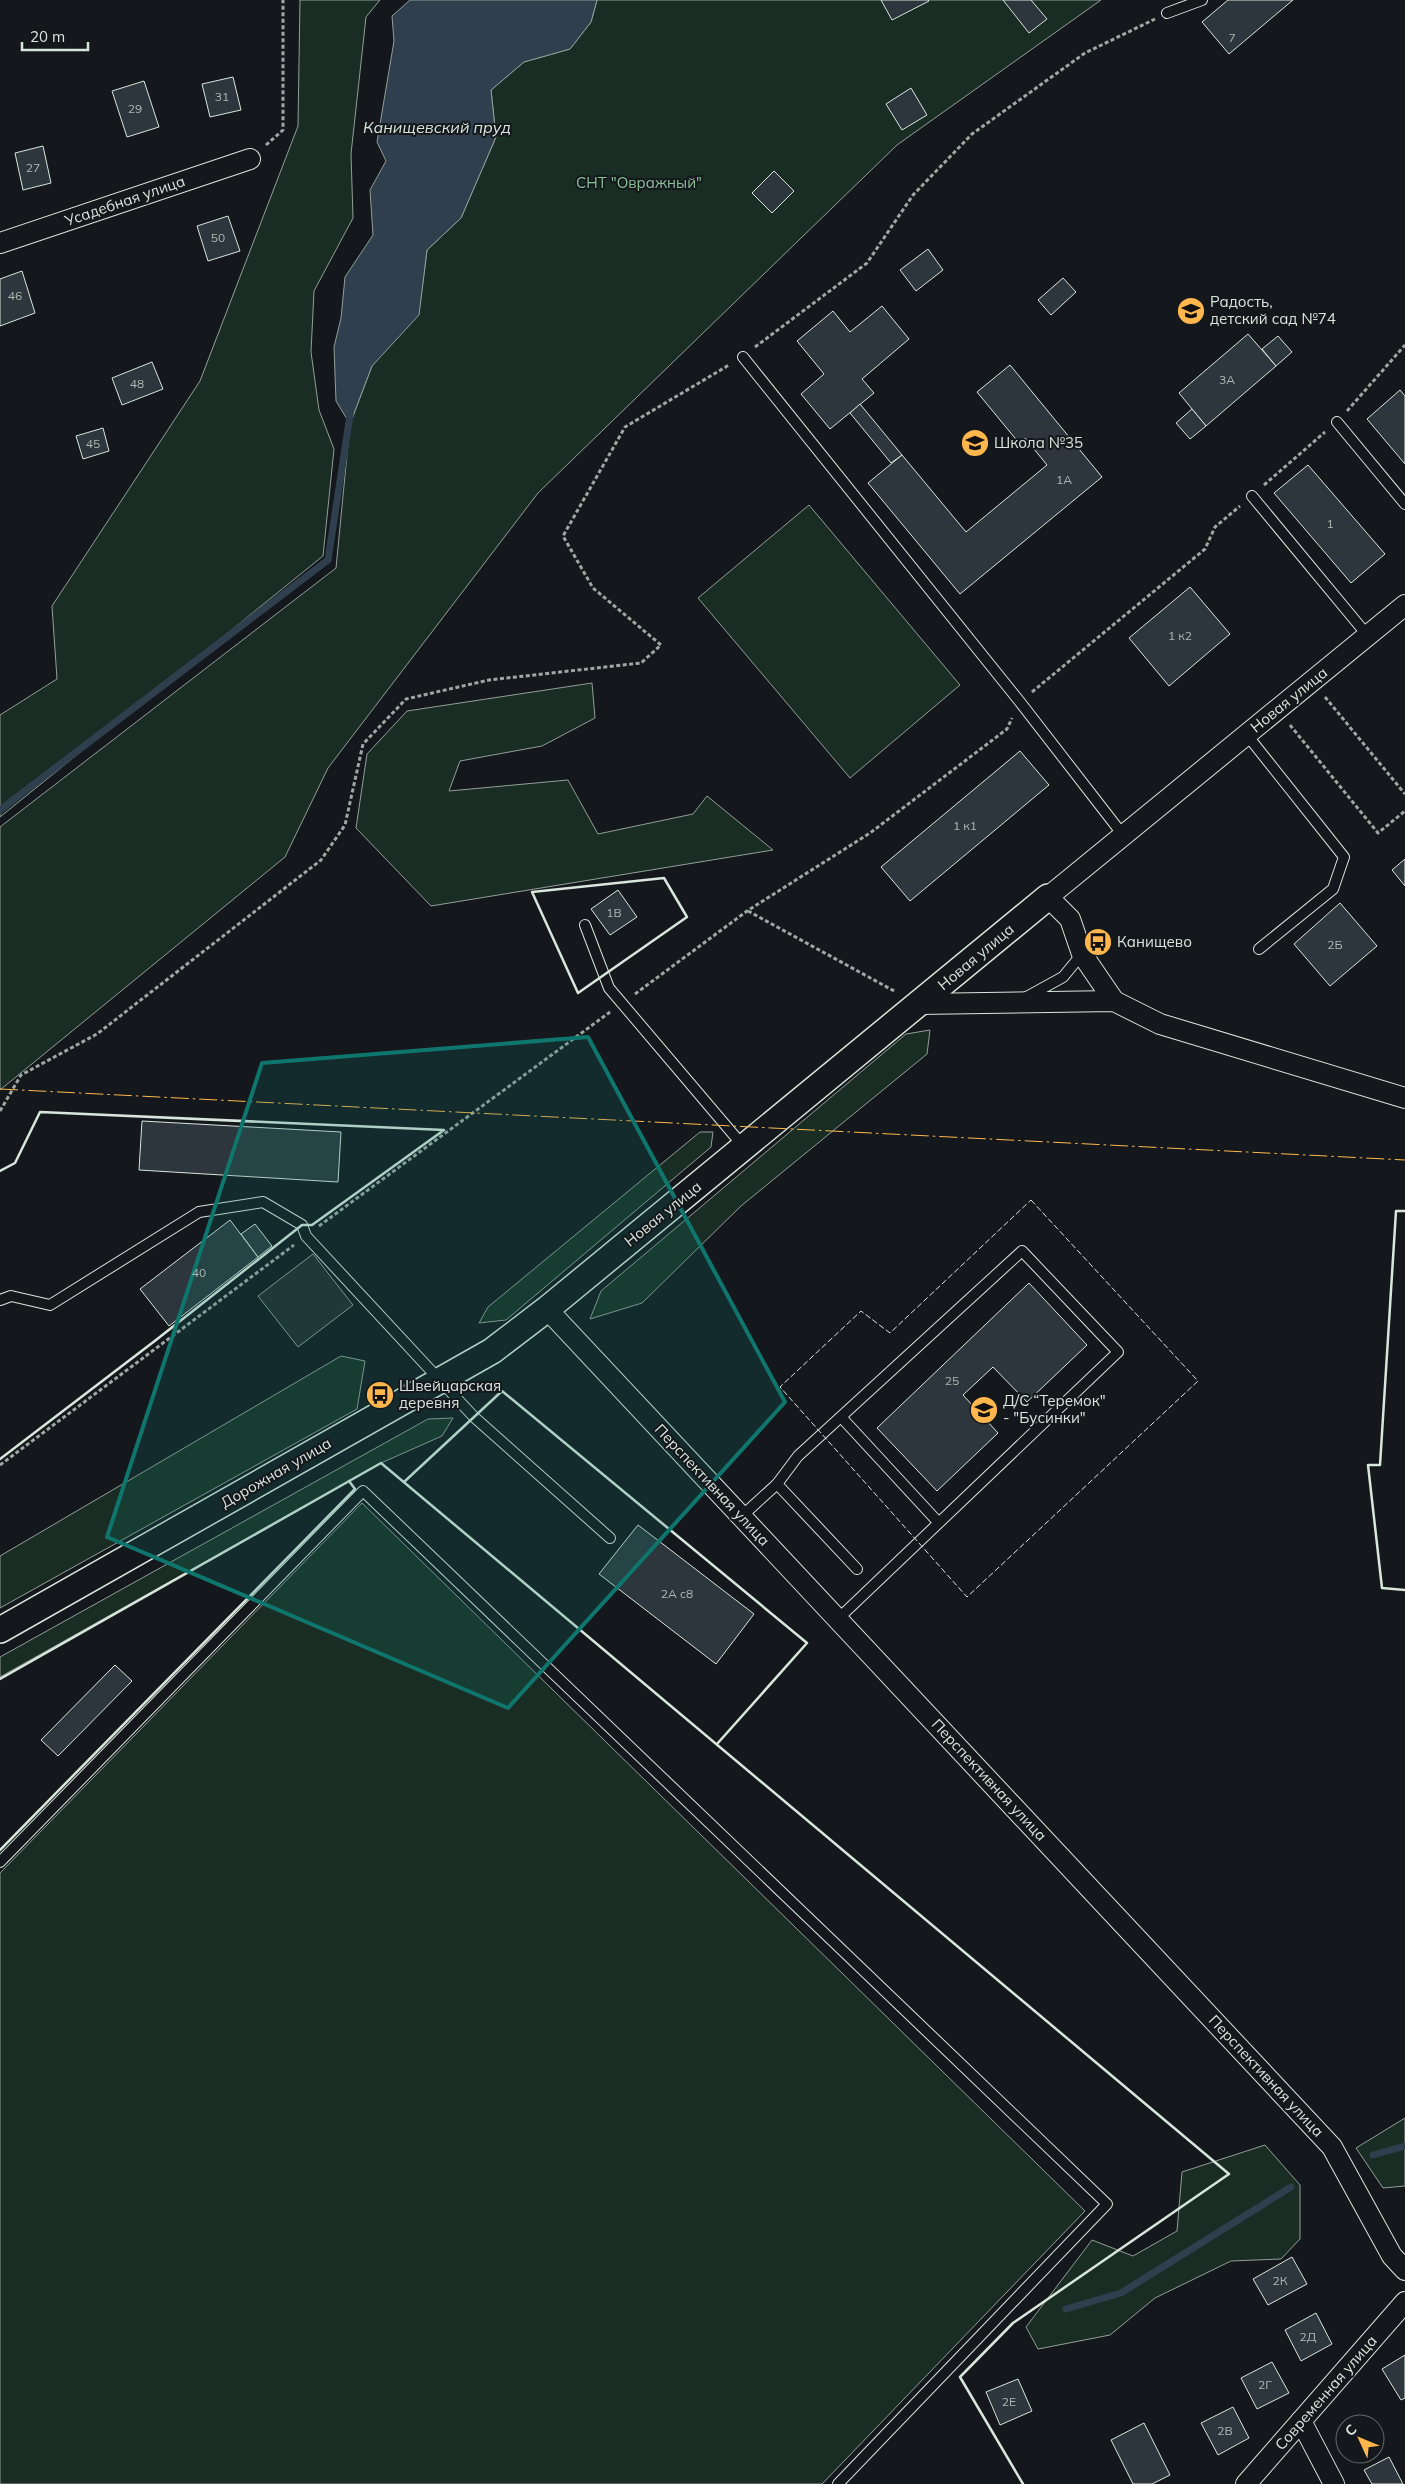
<svg xmlns="http://www.w3.org/2000/svg" width="1405" height="2484" font-family="Mulish,sans-serif">
<style>
.green{fill:#1a2d24;stroke:#939e99}
.parking{fill:#24282b;stroke:#939e99}
.water{fill:#2f3f4d;stroke:#939e99}
.lines{fill:none;stroke-linecap:round;stroke-linejoin:round}
.stream{stroke:#2f3f4d;stroke-width:7}
.building{fill:#2c363c;stroke:#d8e6dc}
.service-casing{stroke:#d8e6dc;stroke-width:12}
.minor-casing{stroke:#d8e6dc;stroke-width:22}
.tertiary-casing{stroke:#d8e6dc;stroke-width:28}
.path{stroke:#9da8a2;stroke-width:3;stroke-dasharray:4 2.5;stroke-linecap:butt}
.service{stroke:#14181c;stroke-width:10}
.minor{stroke:#14181c;stroke-width:20}
.tertiary{stroke:#14181c;stroke-width:25}
.fence{stroke:#d8e6dc;stroke-width:1;stroke-dasharray:6 2.5;stroke-linecap:butt}
.wall{stroke:#d8e6dc;stroke-width:2.5}
.power{stroke:#ffb74d;stroke-width:1;stroke-dasharray:18 4 2.5 4;stroke-linecap:butt}
.marked{fill:#0f766e;fill-opacity:0.2;stroke:#0f766e;stroke-width:4;stroke-linejoin:round}
.labels{text-anchor:middle;stroke-width:4;stroke-linejoin:round;paint-order:stroke}
.number-label{font-size:12px;fill:#adbab4}
.park-label{font-size:15px;fill:#8ac095;stroke:#14181c}
.street-label{font-size:15px;fill:#d8e6dc;stroke:#14181c}
.poi-label{font-size:15px;fill:#d8e6dc;stroke:#14181c;text-anchor:start}
.water-label{font-size:16px;font-style:italic;fill:#d8e6dc;stroke:#14181c}
</style>
<rect width="100%" height="100%" fill="#14181c"/>
<!-- green -->
<g class="green">
<path d="M300 0H380L366 17 351 154 353 218 314 291 311 352 319 410 334 449 323 556 0 817V715L57 679 52 606 200 381 298 126Z"/>
<path d="M597 0H1101L897 145 538 493 328 768 285 857 0 1090V827L336 568 350 424 372 366 420 305 427 250 461 218 496 137 491 90 524 62 570 49 591 22Z"/>
<path d="M809 505 960 685 850 778 698 598Z"/>
<path d="M592 683 595 718 542 746 460 761 449 791 568 780 598 834 693 814 707 796 773 850 431 906 356 828 367 754 407 711Z"/>
<path d="M930 1030 927 1054 741 1206 642 1303 590 1319 601 1291 906 1034Z"/>
<path d="M700 1132H713L711 1147 506 1320 479 1323 488 1307Z"/>
<path d="M341 1356 365 1361 357 1409 0 1608V1556Z"/>
<path d="M453 1418 442 1436 381 1463 0 1677V1657L428 1419Z"/>
<path d="M362 1503 1085 2211 822 2484H0V1873Z"/>
<path d="M1405 2118V2186L1383 2188 1356 2148Z"/>
<path d="M1265 2145 1300 2185V2239L1281 2259 1231 2261 1155 2298 1110 2335 1038 2349 1026 2327 1092 2240 1133 2256 1177 2231 1182 2172Z"/>
</g>
<!-- parking -->
<path class="parking" d="M313 1254 353 1305 298 1347 258 1296Z"/>
<!-- water -->
<path class="water" d="M410 0H597L591 22 570 49 524 62 491 90 496 137 461 218 427 250 419 315 372 366 350 424 336 401 334 347 341 318 345 277 373 235 370 190 386 161 377 142 394 41 392 16Z"/>
<g class="lines">
<!-- stream -->
<g class="stream">
<path d="M0 810 328 560 350 415"/>
<path d="M1373 2155 1405 2146"/>
<path d="M1066 2309 1121 2293 1291 2187"/>
</g>
</g>
<!-- building -->
<g class="building">
<path d="M881 0H928L929 1 892 20Z"/>
<path d="M1003 0H1031L1047 19 1029 33Z"/>
<path d="M1228 0H1293L1229 54 1202 22Z"/>
<path d="M233 77 241 110 210 117 202 84Z"/>
<path d="M144 81 159 127 127 137 112 91Z"/>
<path d="M911 88 927 115 902 130 886 104Z"/>
<path d="M43 146 51 183 23 190 15 153Z"/>
<path d="M774 171 794 191 772 213 752 193Z"/>
<path d="M228 216 240 251 208 261 197 226Z"/>
<path d="M928 249 943 270 916 291 900 270Z"/>
<path d="M22 271 35 313 0 326V279Z"/>
<path d="M1063 278 1076 292 1051 315 1038 300Z"/>
<path d="M882 306 909 339 862 379 874 393 830 429 801 394 824 374 797 341 833 311 850 332Z"/>
<path d="M1248 334 1276 366 1206 426 1179 393Z"/>
<path d="M1278 336 1292 352 1276 366 1262 349Z"/>
<path d="M152 362 163 389 122 405 112 378Z"/>
<path d="M1010 365 1102 477 960 594 868 483 902 455 966 532 1047 465 1025 438 1019 443 977 392Z"/>
<path d="M1400 390 1405 396V464L1367 419Z"/>
<path d="M860 404 902 455 891 463 850 413Z"/>
<path d="M1192 409 1206 426 1190 439 1176 423Z"/>
<path d="M103 428 109 451 83 459 76 436Z"/>
<path d="M1308 465 1385 554 1351 583 1274 493Z"/>
<path d="M1190 587 1230 634 1169 686 1129 638Z"/>
<path d="M1020 751 1049 785 910 901 881 867Z"/>
<path d="M1405 859V886L1392 870Z"/>
<path d="M618 890 637 917 610 935 591 909Z"/>
<path d="M1340 903 1377 946 1330 986 1294 944Z"/>
<path d="M142 1121 341 1132 338 1182 139 1170Z"/>
<path d="M230 1220 258 1257 169 1326 140 1289Z"/>
<path d="M255 1224 272 1246 258 1257 241 1234Z"/>
<path d="M1029 1283 1087 1345 1027 1402 993 1367 963 1395 998 1433 937 1491 877 1428Z"/>
<path d="M638 1525 754 1614 716 1664 599 1574Z"/>
<path d="M115 1665 132 1681 58 1756 41 1740Z"/>
<path d="M1292 2257 1307 2284 1268 2305 1253 2279Z"/>
<path d="M1316 2313 1332 2344 1301 2361 1285 2330Z"/>
<path d="M1405 2355V2398L1401 2400 1382 2369Z"/>
<path d="M1272 2362 1289 2393 1257 2409 1241 2378Z"/>
<path d="M1018 2379 1032 2411 1000 2425 986 2392Z"/>
<path d="M1233 2407 1249 2438 1218 2455 1201 2423Z"/>
<path d="M1144 2423 1170 2475 1152 2484H1133L1111 2440Z"/>
<path d="M1389 2457 1403 2484H1372L1364 2470Z"/>
</g>
<g class="lines">
<defs>
<g id="service">
<path d="M1167 13 1202 0"/>
<path d="M743 357 1020 702 1123 835"/>
<path d="M1337 422 1405 504"/>
<path d="M1252 496 1368 636"/>
<path d="M1247 735 1344 857 1333 889 1259 949"/>
<path d="M585 925 609 988 744 1147"/>
<path d="M1023 999 1063 977 1082 954"/>
<path d="M0 1300 11 1296 50 1305 199 1212 263 1202 302 1225 306 1236 474 1417 610 1538"/>
<path d="M842 1418 938 1522"/>
<path d="M777 1484 857 1569"/>
<path d="M742 1516 777 1484 798 1456 1022 1251 1118 1352 838 1619"/>
<path d="M0 1862 363 1491 1107 2204 838 2484"/>
</g>
<g id="minor">
<path d="M0 243 250 159"/>
<path d="M1114 1001 1082 954 1070 919 1048 897 1405 605"/>
<path d="M919 1004 1114 1001 1160 1024 1405 1098"/>
<path d="M547 1309 1332 2147 1392 2256 1405 2270"/>
<path d="M1301 2421 1334 2484"/>
<path d="M1246 2484 1405 2302"/>
</g>
<path id="tertiary" d="M0 1630 492 1351 547 1309 1048 897"/>
</defs>
<!-- service casing -->
<use href="#service" class="service-casing"/>
<!-- minor casing -->
<use href="#minor" class="minor-casing"/>
<!-- tertiary casing -->
<use href="#tertiary" class="tertiary-casing"/>
<!-- path -->
<g class="path">
<path d="M266 145 283 130V0"/>
<path d="M755 347 867 263 913 195 972 134 1085 53 1155 19"/>
<path d="M1347 411 1405 345"/>
<path d="M1264 485 1325 432"/>
<path d="M1032 692 1205 549 1215 527 1240 506"/>
<path d="M1325 697 1405 794"/>
<path d="M1290 725 1378 833 1405 811"/>
<path d="M748 911 896 992"/>
<path d="M635 994 747 911 870 833 1007 729 1012 718"/>
<path d="M0 1111 21 1075 97 1034 321 860 345 825 363 744 406 699 489 680 641 663 661 645 593 588 563 536 625 427 729 365"/>
<path d="M319 1226 610 1012"/>
<path d="M0 1465 294 1245"/>
</g>
<!-- service -->
<use href="#service" class="service"/>
<!-- minor -->
<use href="#minor" class="minor"/>
<!-- tertiary -->
<use href="#tertiary" class="tertiary"/>
<!-- fence -->
<path class="fence" d="M1031 1200 1198 1381 967 1597 780 1387 861 1311 890 1333Z"/>
<!-- wall -->
<g class="wall">
<path d="M664 878 687 917 578 993 532 892Z"/>
<path d="M0 1171 15 1163 40 1112 444 1130 312 1225H302L156 1340 0 1459"/>
<path d="M1405 1211H1396L1380 1465H1368L1382 1588 1405 1590"/>
<path d="M404 1482 502 1391 807 1643 717 1744"/>
<path d="M0 1679 381 1463 1229 2174 1013 2323 960 2377 1023 2484"/>
<path d="M0 1850 355 1489 349 1481"/>
</g>
<!-- power -->
<path class="power" d="M0 1089 1405 1160"/>
</g>
<!-- marked area -->
<path class="marked" d="M588 1037 785 1402 508 1708 107 1537 262 1063Z"/>
<!-- icons -->
<defs>
<symbol id="school-disc" viewBox="-11 -11 22 22"><circle r="9.5" fill="#ffb74d" stroke="#14181c"/><path d="M0-5L7-2L0 1L-7-2ZM-4 1L0 2.5L4 1V4Q0 6-4 4Z" fill="#111"/></symbol>
<symbol id="bus-disc" viewBox="-11 -11 22 22"><circle r="9.5" fill="#ffb74d" stroke="#14181c"/><path d="M-5-6H5V4H4V6H2V4H-2V6H-4V4H-5ZM-3.5-4V0h7V-4ZM-3.5 1.2v1.5H-2V1.2ZM2 1.2v1.5H3.5V1.2Z" fill="#111"/></symbol>
</defs>
<g fill-rule="evenodd">
<use href="#school-disc" x="1175" y="295" width="32" height="32"/>
<use href="#school-disc" x="959" y="427" width="32" height="32"/>
<use href="#bus-disc" x="1082" y="926" width="32" height="32"/>
<use href="#bus-disc" x="364" y="1379" width="32" height="32"/>
<use href="#school-disc" x="968" y="1394" width="32" height="32"/>
</g>
<g class="labels">
<!-- number labels -->
<g class="number-label">
<text x="1232" y="42">7</text>
<text x="222" y="101">31</text>
<text x="135" y="113">29</text>
<text x="33" y="172">27</text>
<text x="218" y="242">50</text>
<text x="15" y="300">46</text>
<text x="1227" y="384">3А</text>
<text x="137" y="388">48</text>
<text x="93" y="448">45</text>
<text x="1064" y="484">1А</text>
<text x="1330" y="528">1</text>
<text x="1180" y="640">1 к2</text>
<text x="965" y="830">1 к1</text>
<text x="614" y="917">1В</text>
<text x="1335" y="949">2Б</text>
<text x="199" y="1277">40</text>
<text x="952" y="1385">25</text>
<text x="677" y="1598">2А с8</text>
<text x="1280" y="2285">2К</text>
<text x="1308" y="2341">2Д</text>
<text x="1265" y="2389">2Г</text>
<text x="1009" y="2406">2Е</text>
<text x="1225" y="2435">2В</text>
</g>
<!-- park labels -->
<g class="park-label">
<text x="639" y="188">СНТ "Овражный"</text>
</g>
<!-- street labels -->
<g class="street-label">
<text transform="translate(125 201) rotate(-19)" y="5">Усадебная улица</text>
<text transform="translate(1289 700) rotate(-39)" y="5">Новая улица</text>
<text transform="translate(976 957) rotate(-40)" y="5">Новая улица</text>
<text transform="translate(663 1214) rotate(-39)" y="5">Новая улица</text>
<text transform="translate(276 1473) rotate(-30)" y="5">Дорожная улица</text>
<text transform="translate(712 1485) rotate(47)" y="5">Перспективная улица</text>
<text transform="translate(989 1780) rotate(47)" y="5">Перспективная улица</text>
<text transform="translate(1266 2076) rotate(47)" y="5">Перспективная улица</text>
<text transform="translate(1326 2393) rotate(-49)" y="5">Современная улица</text>
</g>
<!-- poi labels -->
<g class="poi-label">
<text x="1210" y="307">Радость,<tspan x="1210" dy="17">детский сад №74</tspan></text>
<text x="994" y="448">Школа №35</text>
<text x="1117" y="947">Канищево</text>
<text x="399" y="1391">Швейцарская<tspan x="399" dy="17">деревня</tspan></text>
<text x="1003" y="1406">Д/С “Теремок"<tspan x="1003" dy="17">- "Бусинки"</tspan></text>
</g>
<!-- water labels -->
<g class="water-label">
<text x="437" y="133">Канищевский пруд</text>
</g>
</g>
<!-- north arrow -->
<g transform="translate(1360 2439) rotate(314)"><circle r="24" fill="#14181c" stroke="#626a69"/>
<path d="M0-4L9 19L0 12L-9 19Z" fill="#ffb74d"/>
<text y="-8" font-size="14" font-weight="bold" text-anchor="middle" fill="#d8e6dc">С</text>
</g>
<!-- scale -->
<path d="M22 42v8h66v-8" fill="none" stroke="#d8e6dc" stroke-width="2.5"/>
<text x="30" y="42" font-size="15" fill="#d8e6dc" stroke="#14181c" stroke-width="4" paint-order="stroke">20 m</text>
</svg>
